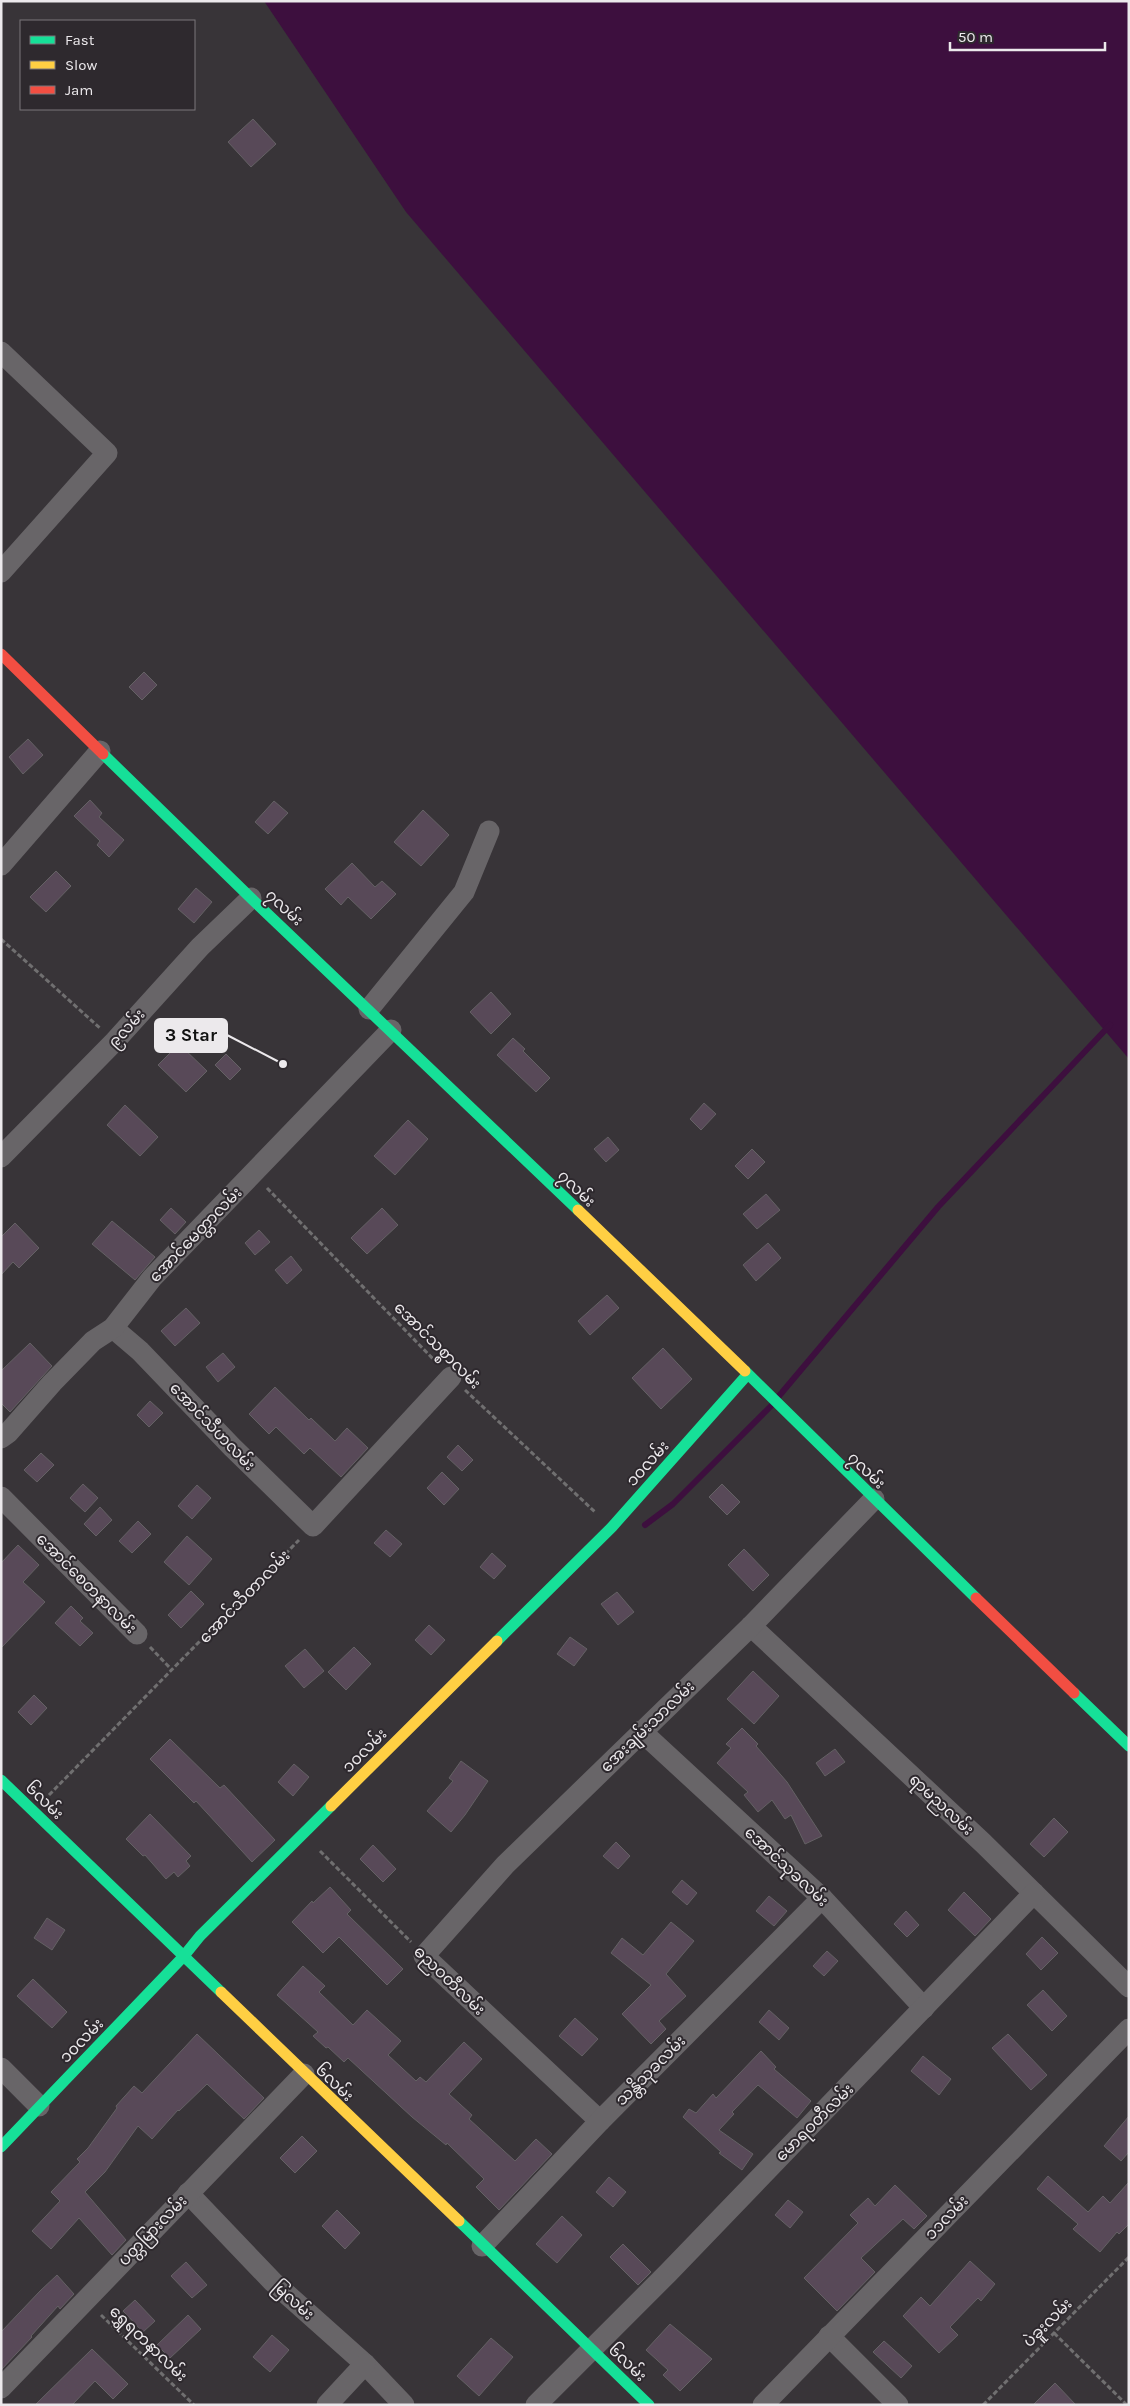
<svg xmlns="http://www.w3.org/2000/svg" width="1130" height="2406" font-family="Karla,'Noto Sans Myanmar',sans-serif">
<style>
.water{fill:#3d0f3e}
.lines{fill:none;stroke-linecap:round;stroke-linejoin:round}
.stream{stroke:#3d0f3e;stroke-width:6}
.building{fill:#584958;stroke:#646164}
.path{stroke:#706f70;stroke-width:3;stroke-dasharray:5 2.5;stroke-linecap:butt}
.street{stroke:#686568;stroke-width:21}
.fast{stroke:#16e098;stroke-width:11}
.slow{stroke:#ffcf43;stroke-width:11}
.jam{stroke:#f24e42;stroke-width:11}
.labels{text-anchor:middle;stroke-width:4;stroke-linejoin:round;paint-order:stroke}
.street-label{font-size:16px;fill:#ece9ec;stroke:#2e292e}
.leader{fill:none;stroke:#ece9ec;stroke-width:2}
.callout-dot{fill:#ece9ec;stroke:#2e292e;stroke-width:2}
.callout{fill:#ece9ec;stroke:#ece9ec;stroke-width:2}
.callout-label{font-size:18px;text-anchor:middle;font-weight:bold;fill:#111}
</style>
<rect width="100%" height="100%" fill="#383438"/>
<!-- water -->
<path class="water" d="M264 1H1129V1059L406 212Z"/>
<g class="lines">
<!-- stream -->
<g class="stream">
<path d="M779 1396 938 1207 1110 1025"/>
<path d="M645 1525 673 1504 771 1406"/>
</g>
</g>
<!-- building -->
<g class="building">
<path d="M253 119 276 144 251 167 228 142Z"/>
<path d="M144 672 157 685 142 700 129 687Z"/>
<path d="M28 739 43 755 23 774 9 757Z"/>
<path d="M90 800 102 813 99 817 124 840 109 857 97 845 100 841 74 816Z"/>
<path d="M274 801 288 813 268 834 255 822Z"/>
<path d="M423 810 449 835 421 866 394 842Z"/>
<path d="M352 863 375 887 382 881 396 894 371 919 348 897 341 905 325 889Z"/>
<path d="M56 871 71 886 46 912 30 897Z"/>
<path d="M196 888 212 902 194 923 178 909Z"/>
<path d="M491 992 511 1014 491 1034 470 1012Z"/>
<path d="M513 1038 525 1049 523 1051 550 1078 536 1092 497 1055Z"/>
<path d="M179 1044 207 1071 186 1092 158 1065Z"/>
<path d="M226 1054 241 1069 230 1080 215 1065Z"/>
<path d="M704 1103 716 1114 701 1130 690 1119Z"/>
<path d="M125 1105 158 1137 140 1156 107 1125Z"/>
<path d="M408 1120 428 1139 395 1175 374 1156Z"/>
<path d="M608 1137 619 1150 606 1162 594 1149Z"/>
<path d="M752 1149 765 1162 748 1179 735 1166Z"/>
<path d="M766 1194 780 1210 757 1229 743 1214Z"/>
<path d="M171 1208 186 1222 175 1234 160 1220Z"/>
<path d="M382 1208 398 1225 367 1254 351 1238Z"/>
<path d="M112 1221 155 1257 135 1280 92 1244Z"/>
<path d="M15 1223 39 1248 19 1268 13 1262 1 1275V1237Z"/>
<path d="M259 1230 270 1242 255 1255 245 1243Z"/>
<path d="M768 1243 781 1258 756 1281 743 1265Z"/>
<path d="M291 1256 302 1270 287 1284 275 1270Z"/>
<path d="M607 1295 619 1308 590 1335 578 1321Z"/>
<path d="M186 1308 200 1323 175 1346 161 1331Z"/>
<path d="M30 1343 52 1366 10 1412 1 1403V1371Z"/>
<path d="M663 1348 692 1379 661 1409 632 1378Z"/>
<path d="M223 1353 235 1367 218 1382 206 1367Z"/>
<path d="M275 1387 309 1420 311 1418 335 1441 347 1428 368 1448 341 1477 310 1448 304 1454 276 1427 269 1434 249 1414Z"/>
<path d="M150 1401 163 1413 149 1427 137 1415Z"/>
<path d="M458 1445 473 1460 462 1471 447 1457Z"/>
<path d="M41 1453 54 1465 37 1482 24 1470Z"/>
<path d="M442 1472 459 1489 444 1505 427 1488Z"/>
<path d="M83 1484 98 1498 85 1512 70 1498Z"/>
<path d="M722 1484 740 1502 727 1515 709 1497Z"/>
<path d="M197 1485 211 1498 192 1519 178 1506Z"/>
<path d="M100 1507 112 1520 96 1536 84 1524Z"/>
<path d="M138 1521 151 1534 132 1553 119 1541Z"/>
<path d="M386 1530 402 1544 390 1557 374 1543Z"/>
<path d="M187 1536 212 1559 189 1585 164 1562Z"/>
<path d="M18 1545 39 1565 23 1582 45 1602 1 1648V1563Z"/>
<path d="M744 1549 769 1575 753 1591 728 1565Z"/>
<path d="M492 1553 506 1566 494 1579 480 1567Z"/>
<path d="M191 1591 204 1604 181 1628 168 1615Z"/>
<path d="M617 1592 634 1612 618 1625 601 1604Z"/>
<path d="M71 1606 83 1618 80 1621 93 1633 80 1646 55 1623Z"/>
<path d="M429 1625 445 1640 431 1655 415 1640Z"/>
<path d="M570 1637 587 1649 574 1666 557 1654Z"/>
<path d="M354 1647 371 1664 346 1690 328 1672Z"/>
<path d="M305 1649 324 1671 304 1688 285 1666Z"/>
<path d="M753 1671 779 1696 754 1724 727 1699Z"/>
<path d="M34 1695 47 1708 31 1725 18 1712Z"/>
<path d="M742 1728 758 1744 756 1746 787 1782 822 1836 805 1844 791 1815 785 1819 772 1800 758 1812 744 1795 748 1792 717 1763 731 1748 726 1744Z"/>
<path d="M170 1739 220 1788 224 1785 275 1840 252 1862 196 1801 194 1803 150 1759Z"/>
<path d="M835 1749 845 1762 825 1776 816 1763Z"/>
<path d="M461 1761 488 1781 465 1815 451 1832 427 1811 453 1781 449 1778Z"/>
<path d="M294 1764 309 1777 293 1796 278 1782Z"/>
<path d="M150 1814 191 1856 186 1861 190 1866 178 1877 174 1872 166 1879 145 1855 143 1856 126 1839Z"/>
<path d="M1054 1818 1068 1832 1044 1857 1030 1844Z"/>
<path d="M616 1842 630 1856 618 1869 603 1856Z"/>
<path d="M373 1845 396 1869 383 1882 360 1859Z"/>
<path d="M682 1880 697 1893 687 1905 672 1892Z"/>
<path d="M330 1887 351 1910 347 1914 403 1969 387 1985 339 1937 323 1953 292 1922 312 1901 313 1903Z"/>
<path d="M964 1892 991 1919 975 1936 948 1910Z"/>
<path d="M769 1896 787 1911 774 1926 756 1911Z"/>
<path d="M906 1911 919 1925 907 1937 894 1924Z"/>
<path d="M47 1918 65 1930 52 1950 34 1938Z"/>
<path d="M671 1922 694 1941 666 1974 686 1996 659 2021 666 2029 651 2044 622 2014 651 1985 611 1953 622 1938 643 1955Z"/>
<path d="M1042 1937 1058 1953 1041 1970 1026 1954Z"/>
<path d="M827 1951 838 1961 824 1976 813 1966Z"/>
<path d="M303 1966 325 1986 319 1992 353 2025 367 2010 401 2041 388 2055 416 2081 420 2077 426 2082 464 2042 482 2059 449 2094 472 2115 469 2119 515 2161 536 2139 552 2154 499 2210 476 2187 484 2179 447 2143 446 2145 412 2117 348 2058 344 2062 328 2047 326 2048 313 2036 318 2032 277 1995Z"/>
<path d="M33 1979 67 2012 52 2028 17 1996Z"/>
<path d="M1043 1990 1067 2016 1052 2031 1027 2005Z"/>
<path d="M769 2010 789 2028 779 2040 759 2022Z"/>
<path d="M575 2018 598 2039 582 2056 559 2036Z"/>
<path d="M197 2034 264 2098 244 2119 207 2084 179 2111 178 2110 152 2139 138 2126 105 2172 85 2192 126 2240 112 2255 79 2218 51 2249 32 2231 60 2201 51 2192 80 2162 77 2159 88 2148 117 2108 116 2106 134 2086 142 2093Z"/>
<path d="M1008 2034 1047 2075 1031 2090 992 2048Z"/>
<path d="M761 2051 776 2067 774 2069 811 2101 797 2118 758 2085 732 2112 734 2114 719 2130 753 2154 742 2170 719 2153 721 2152 683 2117 689 2109 696 2113 713 2094 716 2098Z"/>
<path d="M923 2056 951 2079 939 2095 911 2071Z"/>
<path d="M1129 2116V2152L1121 2161 1104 2146Z"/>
<path d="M302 2136 317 2151 295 2173 280 2158Z"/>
<path d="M1048 2176 1088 2212 1103 2196 1110 2203 1129 2182V2224L1119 2234 1117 2232 1100 2252 1073 2229 1078 2224 1037 2189Z"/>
<path d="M609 2177 626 2192 613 2207 596 2192Z"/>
<path d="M895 2185 927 2216 914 2229 903 2219 861 2258 875 2272 837 2311 804 2278 858 2223 850 2215 868 2198 875 2206Z"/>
<path d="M788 2200 803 2212 790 2228 775 2215Z"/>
<path d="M337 2210 360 2233 345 2249 322 2226Z"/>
<path d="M562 2216 582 2235 557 2263 536 2244Z"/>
<path d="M623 2244 651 2272 638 2285 610 2257Z"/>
<path d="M970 2261 995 2284 981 2301 978 2298 950 2327 958 2335 939 2353 903 2316 921 2297 930 2306Z"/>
<path d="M186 2262 207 2285 192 2298 171 2276Z"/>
<path d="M57 2275 74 2294 60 2309 58 2306 31 2336 32 2337 1 2370V2332L40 2291Z"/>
<path d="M135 2300 155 2321 143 2332 123 2311Z"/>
<path d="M188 2315 201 2329 170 2358 157 2345Z"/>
<path d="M670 2324 712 2359 680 2391 663 2375 668 2370 646 2350Z"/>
<path d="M272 2335 289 2350 270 2372 253 2357Z"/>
<path d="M491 2338 513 2357 479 2396 457 2376Z"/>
<path d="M884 2341 912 2366 901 2378 873 2352Z"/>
<path d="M92 2349 128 2384 113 2399 95 2381 72 2405H35Z"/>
<path d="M1055 2383 1076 2405H1033Z"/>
</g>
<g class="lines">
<!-- path -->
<g class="path">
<path d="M1 939 101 1029"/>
<path d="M267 1188 437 1363"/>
<path d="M465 1390 595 1512"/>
<path d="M150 1647 172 1670"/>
<path d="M49 1795 299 1540"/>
<path d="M320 1851 411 1942"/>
<path d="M101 2315 194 2405"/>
<path d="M1054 2333 1127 2405"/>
<path d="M983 2405 1129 2257"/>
</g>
<!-- street -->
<g class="street">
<path d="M1 352 107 453 1 572"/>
<path d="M1 865 100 751"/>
<path d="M369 1009 464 892 489 831"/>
<path d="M1 1157 115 1041 200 947 251 898"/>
<path d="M113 1328 140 1351 232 1447 313 1526 451 1377"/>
<path d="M1 1438 8 1433 52 1383 93 1341 113 1328 152 1278 391 1030"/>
<path d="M1 1497 137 1634"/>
<path d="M751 1626 983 1843 1129 1987"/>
<path d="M641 1731 822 1898 924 2008"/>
<path d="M1 2068 39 2106"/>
<path d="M600 2121 424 1956 505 1865 751 1626 874 1499"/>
<path d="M188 2193 273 2282 365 2364 404 2405"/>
<path d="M482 2246 600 2121 822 1898"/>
<path d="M829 2336 898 2405"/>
<path d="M1 2388 304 2074"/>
<path d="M327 2405 365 2364"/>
<path d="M536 2405 668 2273 1034 1893"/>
<path d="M763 2405 1129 2029"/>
</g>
<!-- fast -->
<g class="fast">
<path d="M103 754 255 902 578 1210"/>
<path d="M745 1371 976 1598"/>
<path d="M497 1641 612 1527 747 1375"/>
<path d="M1074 1693 1129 1746"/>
<path d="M1 1780 221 1992"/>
<path d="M1 2147 183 1957 200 1936 331 1806"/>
<path d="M459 2221 649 2405"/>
</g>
<!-- slow -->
<g class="slow">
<path d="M578 1210 745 1371"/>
<path d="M331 1806 497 1641"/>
<path d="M221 1992 459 2221"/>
</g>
<!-- jam -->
<g class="jam">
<path d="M1 654 103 754"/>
<path d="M976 1598 1074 1693"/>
</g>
</g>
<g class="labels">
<!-- street labels -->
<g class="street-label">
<text transform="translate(285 907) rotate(43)" y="6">၇လမ်း</text>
<text transform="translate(126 1028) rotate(-48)" y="6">၉လမ်း</text>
<text transform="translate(577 1188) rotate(44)" y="6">၇လမ်း</text>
<text transform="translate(195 1234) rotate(-46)" y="6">အောင်မေတ္တာလမ်း</text>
<text transform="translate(438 1345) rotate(45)" y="6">အောင်သစ္စာလမ်း</text>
<text transform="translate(213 1426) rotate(46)" y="6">အောင်သီဟလမ်း</text>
<text transform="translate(647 1463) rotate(-48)" y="6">၁၀လမ်း</text>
<text transform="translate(867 1470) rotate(44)" y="6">၇လမ်း</text>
<text transform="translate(87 1583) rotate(45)" y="6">အောင်စေတနာလမ်း</text>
<text transform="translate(244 1596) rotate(-46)" y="6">အောင်သီတာလမ်း</text>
<text transform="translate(647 1726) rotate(-44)" y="6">အေးချမ်းသာလမ်း</text>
<text transform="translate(364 1750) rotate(-45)" y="6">၁၀လမ်း</text>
<text transform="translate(45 1800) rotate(44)" y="6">၆လမ်း</text>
<text transform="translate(942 1804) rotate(43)" y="6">ရာမညလမ်း</text>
<text transform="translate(787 1866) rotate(43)" y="6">အောင်သုခလမ်း</text>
<text transform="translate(450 1980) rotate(44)" y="6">ဓညဝတီလမ်း</text>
<text transform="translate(81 2040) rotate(-46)" y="6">၁၀လမ်း</text>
<text transform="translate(650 2070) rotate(-45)" y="6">သန္တိသုခလမ်း</text>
<text transform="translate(335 2082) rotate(44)" y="6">၆လမ်း</text>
<text transform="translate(814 2122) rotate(-45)" y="6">မောရဝတီလမ်း</text>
<text transform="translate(946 2217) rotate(-46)" y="6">၁၁လမ်း</text>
<text transform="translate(152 2230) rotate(-46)" y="6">ပတ္တမြားလမ်း</text>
<text transform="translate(294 2300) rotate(42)" y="6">မြလမ်း</text>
<text transform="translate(1047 2322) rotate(-45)" y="6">ပဲခူးလမ်း</text>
<text transform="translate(149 2343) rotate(44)" y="6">ရွှေရတနာလမ်း</text>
<text transform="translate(628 2362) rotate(44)" y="6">၆လမ်း</text>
</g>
</g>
<!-- callouts -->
<path class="leader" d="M283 1064L227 1035"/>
<circle class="callout-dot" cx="283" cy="1064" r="5"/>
<rect class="callout" x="155" y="1019" width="72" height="33" rx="5"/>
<g class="callout-label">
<text x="191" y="1041">3 Star</text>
</g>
<!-- border -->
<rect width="1130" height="2406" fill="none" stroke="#ece9ec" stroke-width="5"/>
<!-- legend -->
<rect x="20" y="20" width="175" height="90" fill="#2e292e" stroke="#7a767a"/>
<rect x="30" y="36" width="25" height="8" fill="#16e098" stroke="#7a767a"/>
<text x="65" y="45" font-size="15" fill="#ece9ec">Fast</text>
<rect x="30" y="61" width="25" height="8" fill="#ffcf43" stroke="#7a767a"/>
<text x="65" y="70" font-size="15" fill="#ece9ec">Slow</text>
<rect x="30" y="86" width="25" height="8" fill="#f24e42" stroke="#7a767a"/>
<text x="65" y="95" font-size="15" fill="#ece9ec">Jam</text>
<!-- scale -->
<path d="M950 42v8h155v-8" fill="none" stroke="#ece9ec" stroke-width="2.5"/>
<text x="958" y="42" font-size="15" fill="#ece9ec" stroke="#2e292e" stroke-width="4" paint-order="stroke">50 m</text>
</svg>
